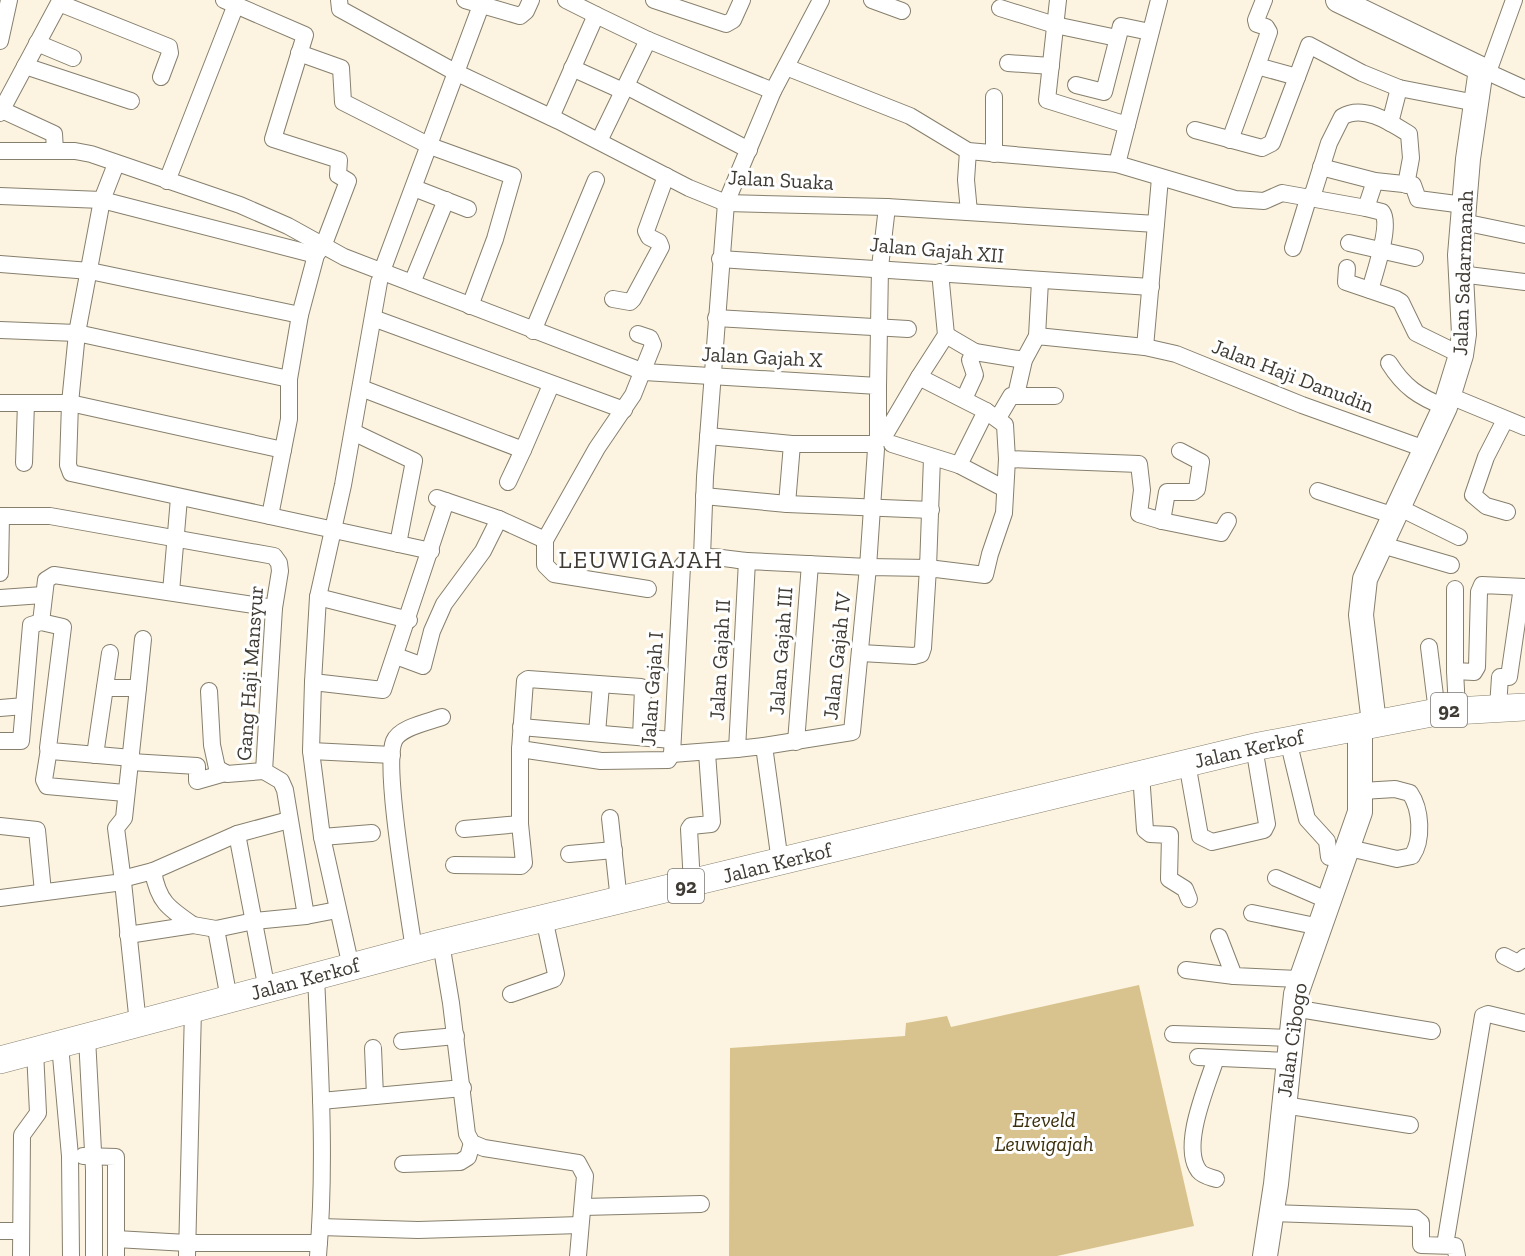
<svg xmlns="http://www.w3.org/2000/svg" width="1525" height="1256" font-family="'Zilla Slab',serif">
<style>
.green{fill:#d8c38e}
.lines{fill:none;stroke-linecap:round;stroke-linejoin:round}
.street-casing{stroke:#867f6d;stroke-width:18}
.secondary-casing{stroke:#867f6d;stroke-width:26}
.primary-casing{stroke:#867f6d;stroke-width:28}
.street{stroke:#fff;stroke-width:16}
.secondary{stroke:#fff;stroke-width:24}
.primary{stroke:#fff;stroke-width:27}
.labels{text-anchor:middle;stroke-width:6;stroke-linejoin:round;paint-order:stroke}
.shield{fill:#fff;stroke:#797671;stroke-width:1.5}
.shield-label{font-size:20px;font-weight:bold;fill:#3f3b34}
.street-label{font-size:21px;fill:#3f3b34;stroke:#fff}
.park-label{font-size:21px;font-style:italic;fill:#3b2f0c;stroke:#fff}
.quarter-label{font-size:24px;letter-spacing:1.5px;fill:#3f3b34;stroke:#fff}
</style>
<rect width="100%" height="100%" fill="#fcf4e0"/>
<!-- green -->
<path class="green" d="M1139 985 1194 1226 1057 1256H729L730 1048 905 1036 906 1023 947 1016 951 1027Z"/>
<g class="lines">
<defs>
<g id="street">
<path d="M224 0 305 35 273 139 339 160 338 175 348 181 324 244 316 255 300 315 289 379"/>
<path d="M339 0 340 9 455 72 559 121 689 188 726 203 887 207 1156 224 1160 178"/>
<path d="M465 0 520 16 526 11 531 0"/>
<path d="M566 0 596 15"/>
<path d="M654 0 726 24 733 20 742 0"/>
<path d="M872 0 902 11"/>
<path d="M1058 0 1047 100 1127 125"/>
<path d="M1000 8 1055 25 1117 38"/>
<path d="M0 41 9 0"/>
<path d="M37 43 73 58"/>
<path d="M299 53 341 68 343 102 430 146 513 176 495 239 470 306"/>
<path d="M1008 63 1051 66"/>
<path d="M25 66 131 101"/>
<path d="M786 67 910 116 968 151 1117 164 1235 199 1264 201 1282 193 1366 208 1375 181"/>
<path d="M572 68 623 91"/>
<path d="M1481 69 1525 89"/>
<path d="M1488 72 1514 0"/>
<path d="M1297 77 1309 45 1362 73 1399 88 1476 103"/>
<path d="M1076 85 1104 92 1121 26 1150 32"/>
<path d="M626 86 749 150"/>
<path d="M2 110 54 134 55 150"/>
<path d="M0 113 59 3 169 47 170 53 161 77"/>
<path d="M551 117 596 15 648 40 773 91"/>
<path d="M1390 123 1399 88"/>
<path d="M1195 130 1262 148 1272 143 1297 77 1257 66 1269 32 1266 27 1257 24 1256 20 1264 0"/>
<path d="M1230 140 1257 66"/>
<path d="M599 141 648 40"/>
<path d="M0 151H75L91 154 240 205 288 226 344 257 644 372 878 386V440"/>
<path d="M968 151 966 180 969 212"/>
<path d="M994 154V97"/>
<path d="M116 164 102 200 77 333 70 403 68 465 71 473 431 551"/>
<path d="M1117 164 1159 0"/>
<path d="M1321 167 1375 181 1413 185 1418 199 1464 205"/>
<path d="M167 181 235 7"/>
<path d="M414 188 468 209"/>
<path d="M0 196 102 200 316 255"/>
<path d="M1312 197 1329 143 1342 117C1363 104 1390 122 1409 134L1411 158 1406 185"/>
<path d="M1366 208 1382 212C1392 224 1374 275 1370 290"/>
<path d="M1463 222 1525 235"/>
<path d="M1349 243 1415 258"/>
<path d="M1293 248 1309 196"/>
<path d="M720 259 1151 287"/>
<path d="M0 264 90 271 300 315"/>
<path d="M1347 268 1346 282 1396 299 1401 302 1416 333 1461 355"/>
<path d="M382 271 483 0"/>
<path d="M1460 274 1525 282"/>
<path d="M412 283 446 200"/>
<path d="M613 299 630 302 633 299 661 247 659 242 649 237 646 231 666 176"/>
<path d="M373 318 624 410"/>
<path d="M716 318 908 329"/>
<path d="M0 330 77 333 289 379V419L270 516"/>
<path d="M533 331 596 180"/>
<path d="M946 335 975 352 1024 360"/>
<path d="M1037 336 1040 281"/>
<path d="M1145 347 1156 224"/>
<path d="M1389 363C1404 387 1419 397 1445 407"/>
<path d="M919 377 946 335 940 272"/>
<path d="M878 386 880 267 887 207"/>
<path d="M361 388 523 450 551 385"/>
<path d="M1016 395 1024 360 1037 336 1145 347 1176 354 1302 405 1425 449"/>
<path d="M1450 396 1525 427"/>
<path d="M964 399 975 375 970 360 975 352"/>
<path d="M0 403H70L283 450"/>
<path d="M998 418 1011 396H1055"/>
<path d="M1505 420 1486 457 1473 495 1486 506 1507 512"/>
<path d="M353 432 414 461 398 544"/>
<path d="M708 436 792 444H875"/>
<path d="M892 444 959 465 1005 489"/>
<path d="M1007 459 1139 464 1142 490 1139 514 1162 521 1167 492H1193L1197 489 1201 462 1180 451"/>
<path d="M24 463 26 403"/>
<path d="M959 465 986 411"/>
<path d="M508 482 523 450"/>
<path d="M1318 491 1395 516"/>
<path d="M704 496 787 504 931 510"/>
<path d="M446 501 499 519"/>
<path d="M787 504 792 444"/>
<path d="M1400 508 1459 537"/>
<path d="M0 516H50L274 556 279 563 280 571 274 608 264 771 281 781 285 790 306 916 337 910"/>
<path d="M1162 521 1221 533 1228 521"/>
<path d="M545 540V565L554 574 648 589"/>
<path d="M1382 545 1451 565"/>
<path d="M702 557 705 477 726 203 773 91 821 0"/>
<path d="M0 573 1 516"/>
<path d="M1455 589V671L1474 672 1477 667 1479 592 1482 585 1525 587"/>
<path d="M171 592 179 498"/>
<path d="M318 597 409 620"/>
<path d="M0 598 43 595"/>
<path d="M41 622 46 580 54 575 274 608"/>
<path d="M1429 647 1437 712"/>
<path d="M861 653 914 656 921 654 923 648 928 568 985 575 990 554 1004 513 1007 459 1005 425 986 411 919 377 883 438"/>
<path d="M396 656 423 666 432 631 444 604 483 551 499 519 545 540 597 448 633 395 653 345 650 338 638 334"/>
<path d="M1455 671 1457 709"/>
<path d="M313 682 383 690 446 501 437 498"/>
<path d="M138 688 143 639"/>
<path d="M209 691 212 745 217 768 227 774 264 771"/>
<path d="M1498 707 1500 677H1509L1522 587"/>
<path d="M0 708 24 706 31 625 41 622 63 627 48 748 51 751 132 758"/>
<path d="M521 727 672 740"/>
<path d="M597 733 601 685"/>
<path d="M1288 740 1307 819 1327 841 1329 857"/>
<path d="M0 741H21L24 706"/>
<path d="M796 742 810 564"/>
<path d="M764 746 852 732 868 567 928 568 932 458"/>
<path d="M49 749 44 780 47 786 125 793"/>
<path d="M520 749 601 761 668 760 672 754 682 566C694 550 730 560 747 561"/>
<path d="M311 751 392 755"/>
<path d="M672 754 737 749"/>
<path d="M95 755 110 653"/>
<path d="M131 762 197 766V781L225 773"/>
<path d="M1187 763 1200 836 1212 842 1264 830 1267 824 1254 747"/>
<path d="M1141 774 1145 830 1150 834 1170 835 1169 879 1185 889 1189 899"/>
<path d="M610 818 619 901"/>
<path d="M0 826 37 830 43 892"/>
<path d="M464 829 520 824"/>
<path d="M237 834 267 990"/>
<path d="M322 837 372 833"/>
<path d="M1349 848 1397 859 1412 856C1423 840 1421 809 1410 793L1395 789 1362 791"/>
<path d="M569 854 614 850"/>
<path d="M780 862 764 746 737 749 747 561 868 567 876 449"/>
<path d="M454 865 521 866 524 863 520 824V749L525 681 528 679 641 687 643 689 641 737"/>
<path d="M153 871C158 901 168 908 193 925"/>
<path d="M1276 878 1329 901"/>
<path d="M122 879 153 871 237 834 289 820"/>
<path d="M123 882 138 1024"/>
<path d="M692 884 689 829 691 826 711 824 712 822 707 753"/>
<path d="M0 898 123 882 116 828 124 818 138 688H105"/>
<path d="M1252 913 1320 927"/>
<path d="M216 929 229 999"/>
<path d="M128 935 193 925 216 929 254 921 306 916"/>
<path d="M1219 937 1234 976 1299 979"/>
<path d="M441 943 451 1003 467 1134 472 1143 484 1148 578 1163 585 1176 578 1256"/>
<path d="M414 950C409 913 383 767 394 741 400 727 429 722 442 717"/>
<path d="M1504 956 1518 963 1525 957"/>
<path d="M351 967 322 837 311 751 313 682 318 597 343 485 379 282"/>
<path d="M1186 970 1234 976"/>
<path d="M316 976C320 1069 326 1163 318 1256"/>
<path d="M511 994 554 979 556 974 544 918"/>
<path d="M1293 1008 1432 1031"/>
<path d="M1173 1034 1291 1038"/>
<path d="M87 1038 94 1170V1256"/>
<path d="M402 1041 456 1036"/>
<path d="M60 1045 70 1156 71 1256"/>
<path d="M373 1048 375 1096"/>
<path d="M1198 1057 1289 1061"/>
<path d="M321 1101 463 1088"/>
<path d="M1284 1105 1410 1125"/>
<path d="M83 1156 116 1157V1256"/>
<path d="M403 1164 460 1162 468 1157 472 1143"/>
<path d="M1216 1179C1210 1177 1203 1176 1199 1171 1180 1146 1208 1084 1216 1058"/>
<path d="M583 1207 701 1204"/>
<path d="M1272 1213 1415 1218 1421 1223V1245L1455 1246 1457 1256"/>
<path d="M320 1227 418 1230 580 1225"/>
<path d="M0 1231H21"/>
<path d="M116 1239 187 1243H319"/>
<path d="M1445 1245 1483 1016 1488 1014 1525 1023"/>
<path d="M21 1256 22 1135 38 1113 35 1051"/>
<path d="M187 1256 193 1009"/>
</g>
<g id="secondary">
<path d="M1338 0 1481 69 1468 159 1460 255 1464 334 1461 355 1445 407 1365 579 1361 615 1374 723"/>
<path d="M1265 1256 1276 1184 1296 994 1360 812V726"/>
</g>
<path id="primary" d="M0 1060 441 943 1254 747 1437 712 1525 707"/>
</defs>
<!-- street casing -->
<use href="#street" class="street-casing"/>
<!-- secondary casing -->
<use href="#secondary" class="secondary-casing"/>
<!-- primary casing -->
<use href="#primary" class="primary-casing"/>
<!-- street -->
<use href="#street" class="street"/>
<!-- secondary -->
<use href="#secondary" class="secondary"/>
<!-- primary -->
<use href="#primary" class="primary"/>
</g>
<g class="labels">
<!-- shield labels -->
<g class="shield">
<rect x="1431" y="693" width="36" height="34" rx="4.5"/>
<rect x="668" y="869" width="36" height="34" rx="4.5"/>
</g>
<g class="shield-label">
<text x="1449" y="717">92</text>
<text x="686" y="893">92</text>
</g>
<!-- street labels -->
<g class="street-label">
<text transform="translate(781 180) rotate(3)" y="7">Jalan Suaka</text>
<text transform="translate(937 250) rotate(5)" y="7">Jalan Gajah XII</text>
<text transform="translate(1463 273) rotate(-88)" y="7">Jalan Sadarmanah</text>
<text transform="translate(762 357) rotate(3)" y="7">Jalan Gajah X</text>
<text transform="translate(1293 376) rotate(21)" y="7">Jalan Haji Danudin</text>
<text transform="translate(781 651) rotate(-86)" y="7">Jalan Gajah III</text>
<text transform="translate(837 656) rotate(-84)" y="7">Jalan Gajah IV</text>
<text transform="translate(720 660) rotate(-87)" y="7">Jalan Gajah II</text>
<text transform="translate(250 673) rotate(-86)" y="7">Gang Haji Mansyur</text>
<text transform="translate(652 689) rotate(-86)" y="7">Jalan Gajah I</text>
<text transform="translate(1249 749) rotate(-13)" y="7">Jalan Kerkof</text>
<text transform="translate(777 863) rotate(-14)" y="7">Jalan Kerkof</text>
<text transform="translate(305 979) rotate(-15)" y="7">Jalan Kerkof</text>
<text transform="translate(1292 1040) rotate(-82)" y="7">Jalan Cibogo</text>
</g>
<!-- park labels -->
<g class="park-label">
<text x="1044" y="1127">Ereveld<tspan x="1044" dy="24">Leuwigajah</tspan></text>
</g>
<!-- quarter labels -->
<g class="quarter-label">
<text x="641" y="568">LEUWIGAJAH</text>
</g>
</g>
</svg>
